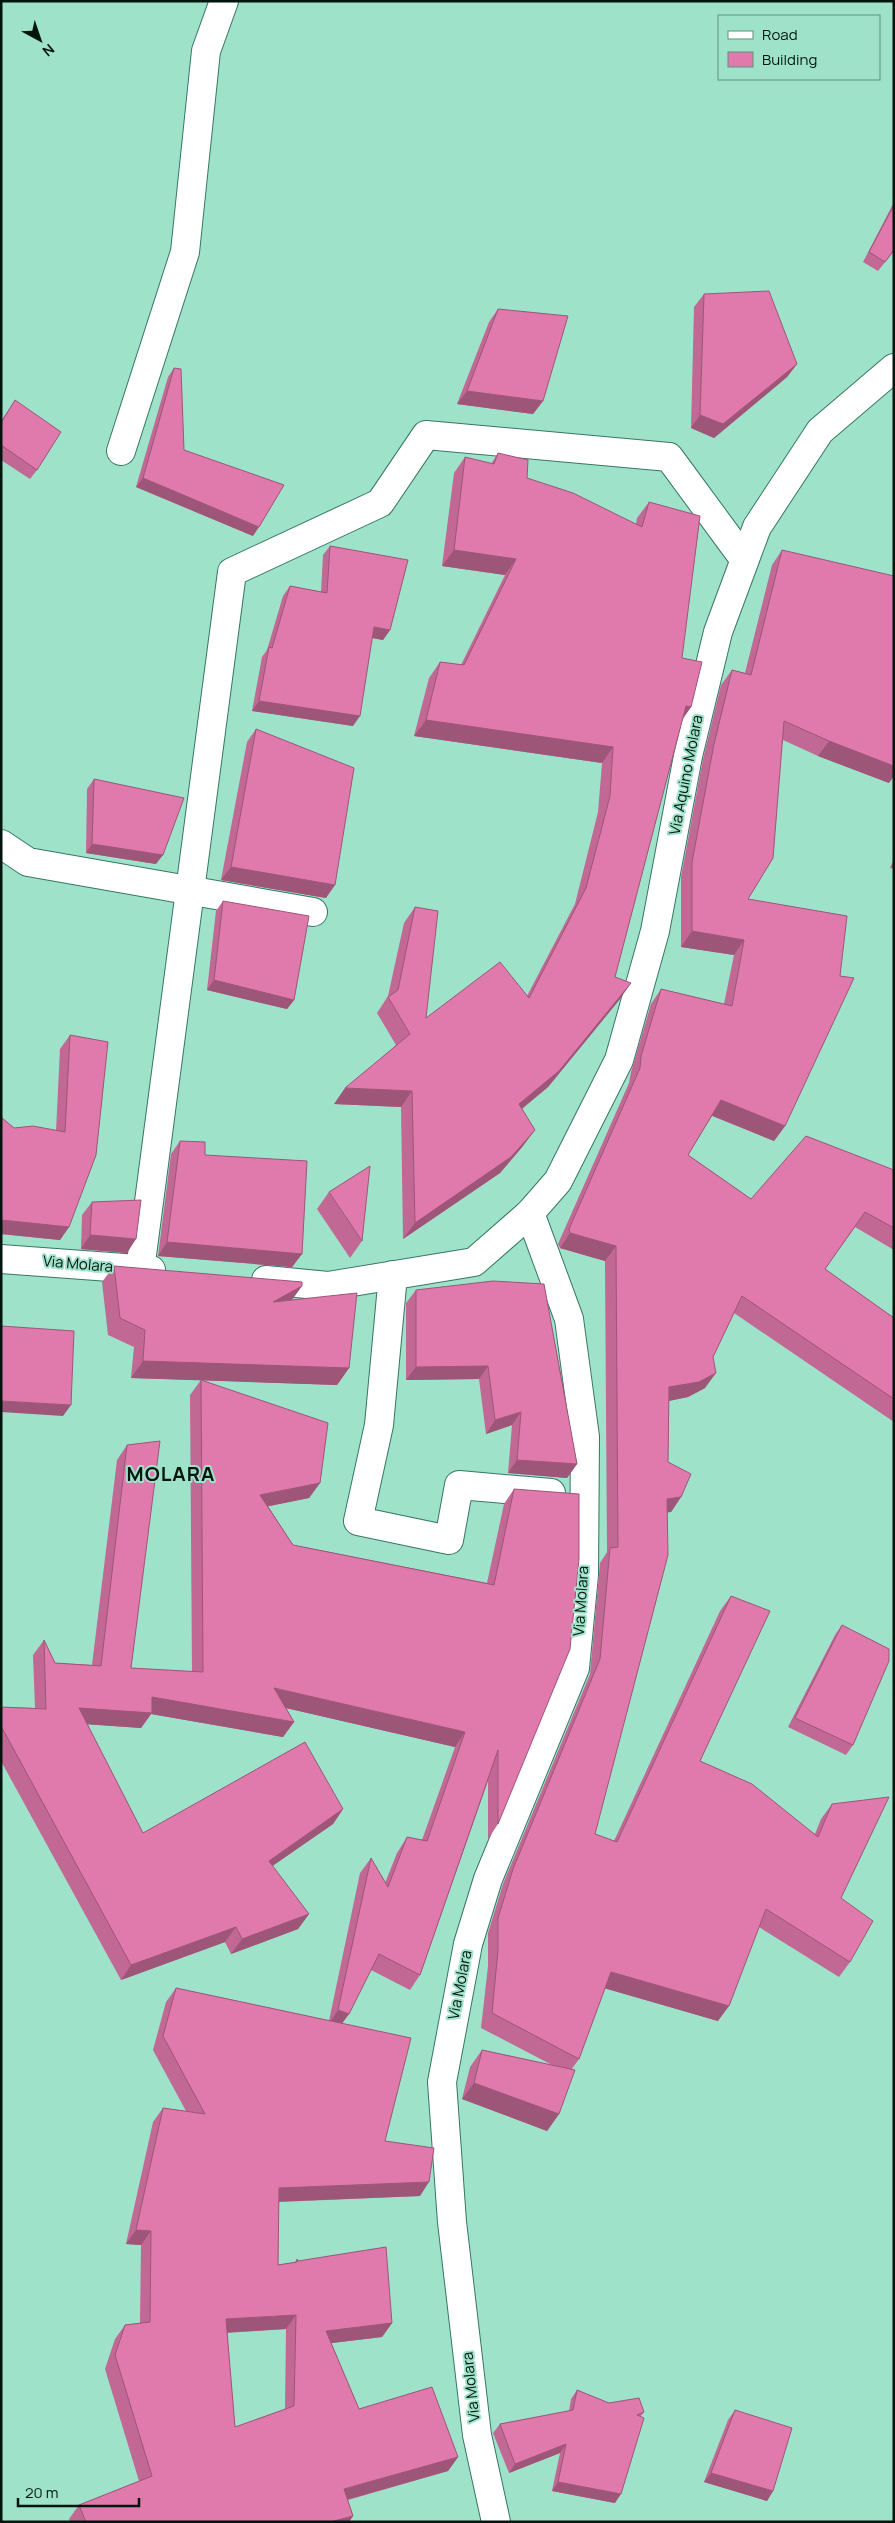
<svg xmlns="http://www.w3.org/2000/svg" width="895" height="2523" font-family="Manrope,sans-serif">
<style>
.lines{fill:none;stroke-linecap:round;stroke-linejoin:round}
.minor-casing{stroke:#367763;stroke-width:30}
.tertiary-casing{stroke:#367763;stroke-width:30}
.minor{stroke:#fff;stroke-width:28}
.tertiary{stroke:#fff;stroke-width:28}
.wall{fill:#c16894;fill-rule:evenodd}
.shaded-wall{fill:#9d5578}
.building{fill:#e079ac;stroke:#9d5578;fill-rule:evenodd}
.labels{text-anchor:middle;stroke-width:4;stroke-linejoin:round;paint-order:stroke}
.street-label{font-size:15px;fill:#00150e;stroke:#9fe2ca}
.district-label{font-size:20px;font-weight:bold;letter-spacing:1px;fill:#00150e;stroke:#9fe2ca}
</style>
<rect width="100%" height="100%" fill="#9fe2ca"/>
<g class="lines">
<defs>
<g id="minor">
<path d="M121 451 185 252 206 51 224 1"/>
<path d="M1 844 28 862 313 912"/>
<path d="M140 1270 232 572 380 503 426 435 669 457 744 559"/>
<path d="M393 1275 379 1425 358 1521 449 1540 459 1485 551 1493"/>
<path d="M496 2522 477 2435 452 2222 442 2082 468 1944 488 1879 575 1668 584 1575 585 1437 569 1319 530 1213"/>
</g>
<g id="tertiary">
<path d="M1 1259 151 1270"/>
<path d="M266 1280 328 1286 474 1262 530 1213 558 1181 619 1060 655 931 688 756 718 632 757 527 820 431 894 368"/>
</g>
</defs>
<!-- minor casing -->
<use href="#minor" class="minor-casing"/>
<!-- tertiary casing -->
<use href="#tertiary" class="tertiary-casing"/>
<!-- minor -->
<use href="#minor" class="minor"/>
<!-- tertiary -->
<use href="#tertiary" class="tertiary"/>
</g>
<!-- wall -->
<g class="wall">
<path d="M894 202V251L878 271 863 262Z"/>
<path d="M704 294 797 364 787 377 714 438 691 428 694 307Z"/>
<path d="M498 309 543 401 533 414 457 404 489 322Z"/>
<path d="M174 368 184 450 253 536 136 487 168 377Z"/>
<path d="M15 400 37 470 30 479 1 460V421Z"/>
<path d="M498 453 527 478 636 524 637 518 649 502 682 658 691 707 682 719 615 977 620 999 548 1087 522 1109 523 1146 500 1173 403 1239 401 1107 334 1104 396 1045 377 1013 388 996 404 923 415 907 426 1018 527 996 575 904 598 812 602 763 414 736 429 678 440 662 461 665 505 575 442 566 454 473 465 457 491 464Z"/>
<path d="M330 546 390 630 383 640 372 638 353 726 252 711 262 657 267 650 283 596 290 586 321 592 323 555Z"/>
<path d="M782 550 889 783 818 756 783 740 748 899 785 1126 774 1141 712 1116 688 1155 751 1199 894 1170V1250L855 1227 825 1269 894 1318V1422L734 1313 713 1357 705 1388 688 1397 669 1401 668 1462 681 1497 671 1512H668L595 1834 614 1841 720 1611 731 1596 700 1761 815 1834 821 1819 832 1804 841 1898 850 1962 839 1977 759 1927 718 2021 605 1988 579 2059 571 2070 559 2114 547 2131 462 2099 470 2067 482 2050 552 2065 481 2028 488 1966V1933L503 1884 590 1674 600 1563 607 1552 605 1261 560 1248 558 1244 629 1083 631 1072 651 1004 661 989 724 1004 734 955 681 947V877L703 759 721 685 732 670 745 673 772 565Z"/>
<path d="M256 729 326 898 221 880 247 742Z"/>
<path d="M94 779 156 864 86 853 87 789Z"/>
<path d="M894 859V869L890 868Z"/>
<path d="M223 901 294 1000 287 1009 207 990 216 911Z"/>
<path d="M70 1035 69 1227 60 1240 1 1234V1117L14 1128 56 1131 60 1049Z"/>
<path d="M180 1141 205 1155 302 1254 292 1267 158 1256 171 1154Z"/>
<path d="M329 1192 362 1241 350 1258 317 1209Z"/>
<path d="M92 1202 127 1253 81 1249 82 1215Z"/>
<path d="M114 1266 302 1286 292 1300 349 1368 337 1385 201 1380 320 1483 309 1498 268 1506 293 1545 487 1583 504 1504 514 1489 498 1824 488 1839V1781L420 1975 410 1990 371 1970 349 2014 342 2023 385 2141 420 2196 279 2202 278 2265 295 2262 297 2259 298 2261 392 2323 382 2337 331 2343 359 2409 458 2457 448 2471 348 2500 353 2516 349 2522H70L69 2519 79 2505 139 2481 105 2369 115 2339 125 2325 140 2323 141 2245 126 2244 153 2122 163 2108 186 2111 153 2050 166 2002 176 1988 329 2021 360 1873 371 1858 385 1883 397 1853 407 1837 422 1840 455 1747 286 1708 294 1722 283 1737 151 1714 141 1728 87 1724 143 1833 343 1809 333 1824 272 1866 309 1914 298 1929 231 1954 225 1942 121 1980 1 1761V1707L35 1708 33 1655 44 1640 55 1663 92 1665 117 1460 127 1445 131 1668 192 1672 190 1395 201 1380 131 1378 134 1347 108 1335 102 1282ZM286 2329 285 2409 235 2427 227 2333Z"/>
<path d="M544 1284 577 1464 567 1478 508 1473 512 1425 486 1434 479 1379 406 1380V1303L416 1290Z"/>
<path d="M842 1625 853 1745 846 1755 788 1727 835 1635Z"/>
<path d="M577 2390 609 2403 644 2412 641 2416 615 2503 552 2491 560 2453 509 2473 493 2433 500 2424 569 2411 571 2399Z"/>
<path d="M735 2410 773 2491 767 2501 704 2482 728 2420Z"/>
</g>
<!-- shaded-wall -->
<g class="shaded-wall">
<path d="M797 364 787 377 714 438 691 428 700 415Z"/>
<path d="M467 391 543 401 533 414 457 404Z"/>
<path d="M143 478 259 527 253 536 136 487Z"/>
<path d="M454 550 516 559 505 575 442 566Z"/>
<path d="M374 627 390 630 383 640 367 637Z"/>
<path d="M259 701 360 716 353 726 252 711Z"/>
<path d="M686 706 691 707 680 723Z"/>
<path d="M426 720 613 747 602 763 414 736Z"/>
<path d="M829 741 894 766V776L889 783 818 756Z"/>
<path d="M92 844 163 855 156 864 86 853Z"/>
<path d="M231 867 335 885 326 898 221 880Z"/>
<path d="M692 931 744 940 734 955 681 947Z"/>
<path d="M214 980 294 1000 287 1009 207 990Z"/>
<path d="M631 983 620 999 548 1087 508 1120 519 1104Z"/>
<path d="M345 1088 412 1091 401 1107 334 1104Z"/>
<path d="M721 1100 785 1126 774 1141 711 1115Z"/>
<path d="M535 1130 523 1146 500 1173 403 1239 415 1223Z"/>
<path d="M1 1220 69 1227 60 1240 1 1234Z"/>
<path d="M570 1233 616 1246 605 1261 560 1248Z"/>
<path d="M90 1235 136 1239 127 1253 81 1249Z"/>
<path d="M167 1242 302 1254 292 1267 158 1256Z"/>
<path d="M302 1286 290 1302H273Z"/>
<path d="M143 1361 349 1368 337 1385 131 1378Z"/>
<path d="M488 1366 479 1379 406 1380 416 1367Z"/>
<path d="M716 1373 705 1388 688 1397 658 1403 669 1387Z"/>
<path d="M1 1401 71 1405 63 1416 1 1412Z"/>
<path d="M521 1412 512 1425 486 1434 495 1420Z"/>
<path d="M517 1460 577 1464 567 1478 508 1473Z"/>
<path d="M320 1483 309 1498 250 1510 260 1495Z"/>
<path d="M681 1497 671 1512 657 1514 667 1499Z"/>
<path d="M274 1688 465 1732 455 1747 264 1703Z"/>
<path d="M152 1697 294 1722 283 1737 151 1714 141 1728 68 1723 79 1708Z"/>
<path d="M343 1809 333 1824 258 1876 269 1861Z"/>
<path d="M309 1914 298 1929 231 1954 242 1939Z"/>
<path d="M236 1927 225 1942 121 1980 131 1965Z"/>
<path d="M611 1972 729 2006 718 2021 600 1987Z"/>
<path d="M338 2010 349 2014 338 2029 328 2025Z"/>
<path d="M474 2083 559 2114 547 2131 462 2099Z"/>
<path d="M429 2182 420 2196 269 2202 279 2188Z"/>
<path d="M136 2230 151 2231 141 2245 126 2244Z"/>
<path d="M296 2315 286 2329 216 2333 226 2319Z"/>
<path d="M392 2323 382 2337 316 2345 326 2331Z"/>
<path d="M566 2444 560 2453 509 2473 515 2464Z"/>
<path d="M458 2457 448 2471 335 2503 344 2489Z"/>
<path d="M711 2473 773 2491 767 2501 704 2482Z"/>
<path d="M558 2482 621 2494 615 2503 552 2491Z"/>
<path d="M353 2516 349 2522H330Z"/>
</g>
<!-- building -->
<g class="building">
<path d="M894 205V250L885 262 869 252Z"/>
<path d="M769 291 797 364 723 424 700 415 704 294Z"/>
<path d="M498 309 568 316 543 401 467 391Z"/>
<path d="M174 368 181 369 184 450 284 485 259 527 143 478Z"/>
<path d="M15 400 61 432 37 470 1 445V423Z"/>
<path d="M498 453 528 460 527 478 573 493 642 527 649 502 700 516 682 658 702 662 691 707 686 706 615 977 631 983 559 1071 519 1104 535 1130 511 1157 415 1223 412 1091 345 1088 410 1034 388 997 398 990 415 907 438 911 426 1018 500 962 529 998 586 888 610 796 613 747 426 720 440 662 464 665 516 559 454 550 465 457 494 464Z"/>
<path d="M330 546 408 560 390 630 374 627 360 716 259 701 269 647 272 648 290 586 327 593Z"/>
<path d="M782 550 894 576V766L829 741 784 721 773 858 748 899 847 916 840 976 854 978 785 1126 721 1100 688 1155 751 1199 806 1136 894 1170V1228L865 1212 825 1269 894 1318V1399L742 1296 713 1357 716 1373 699 1382 669 1387 668 1462 691 1474 681 1497 667 1499 668 1555 595 1834 617 1842 731 1596 770 1611 700 1761 752 1784 818 1837 832 1804 889 1797 841 1898 873 1921 850 1962 766 1909 729 2006 611 1972 579 2059 492 2013 498 1950V1918L513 1869 600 1659 610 1548 618 1547 616 1246 570 1233 569 1229 640 1068 641 1056 661 989 732 1006 744 940 692 931V862L714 744 732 670 751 675Z"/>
<path d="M256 729 354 768 335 885 231 867Z"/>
<path d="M94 779 184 798 163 855 92 844Z"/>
<path d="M223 901 309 916 294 1000 214 980Z"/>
<path d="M70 1035 108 1042 96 1155 69 1227 1 1220V1117L14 1128 33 1126 65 1132Z"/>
<path d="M180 1141 205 1142V1155L307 1161 302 1254 167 1242Z"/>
<path d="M370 1166 362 1241 329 1192Z"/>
<path d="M141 1200 136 1239 90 1235 92 1202Z"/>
<path d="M114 1266 302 1282V1286L273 1302 357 1293 349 1368 143 1361 145 1330 120 1318Z"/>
<path d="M493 1281 544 1284 577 1464 517 1460 521 1412 495 1420 488 1366 416 1367V1290Z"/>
<path d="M1 1326 74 1331 71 1405 1 1401Z"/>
<path d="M201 1380 328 1423 320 1483 260 1495 293 1545 494 1585 514 1489 579 1494V1559L570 1649 498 1824V1750L420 1975 379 1954 349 2014 338 2010 371 1858 388 1887 407 1837 427 1841 465 1732 274 1688 294 1722 152 1697V1713L79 1708 143 1833 305 1742 343 1809 269 1861 309 1914 242 1939 236 1927 131 1965 1 1726V1707L46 1709 44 1640 55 1663 101 1666 127 1445 160 1441 131 1668 203 1672Z"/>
<path d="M842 1625 889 1649V1661L853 1745 795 1718Z"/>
<path d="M176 1988 411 2038 385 2141 434 2148 429 2182 279 2188 278 2265 297 2262V2259L298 2261 386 2247 392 2323 326 2331 359 2409 432 2387 458 2457 344 2489 353 2516 330 2522H86L79 2505 152 2476 115 2355 125 2325 150 2322 151 2231 136 2230 163 2108 205 2114 163 2036ZM296 2315 294 2406 235 2427 226 2319Z"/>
<path d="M482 2050 575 2070 559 2114 474 2083Z"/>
<path d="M577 2390 609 2403 639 2398 644 2412 637 2415 644 2418 621 2494 558 2482 566 2444 515 2464 500 2424 573 2410Z"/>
<path d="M735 2410 792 2428 773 2491 711 2473Z"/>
</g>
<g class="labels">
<!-- street labels -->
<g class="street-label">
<text transform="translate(686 775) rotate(-79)" y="5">Via Aquino Molara</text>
<text transform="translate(78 1264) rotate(5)" y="5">Via Molara</text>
<text transform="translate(581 1601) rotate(-86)" y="5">Via Molara</text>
<text transform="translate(460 1985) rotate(-79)" y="5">Via Molara</text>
<text transform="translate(471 2387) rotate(-96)" y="5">Via Molara</text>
</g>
<!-- district labels -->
<g class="district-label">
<text x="171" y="1481">MOLARA</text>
</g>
</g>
<!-- border -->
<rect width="895" height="2523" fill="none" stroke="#00150e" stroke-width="5"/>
<!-- legend -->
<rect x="718" y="15" width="162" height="65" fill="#9fe2ca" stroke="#5f907f"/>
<rect x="728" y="31" width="25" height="8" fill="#ffffff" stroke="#5f907f"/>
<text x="762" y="40" font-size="15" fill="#00150e">Road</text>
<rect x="728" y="52" width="25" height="15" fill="#e079ac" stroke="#5f907f"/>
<text x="762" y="65" font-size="15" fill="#00150e">Building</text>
<!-- north arrow -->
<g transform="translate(40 40) rotate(140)" stroke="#9fe2ca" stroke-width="4" paint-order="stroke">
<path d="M0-4L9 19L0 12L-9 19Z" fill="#00150e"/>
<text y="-8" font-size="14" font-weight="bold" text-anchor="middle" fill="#00150e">N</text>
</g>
<!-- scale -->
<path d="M18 2498v8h121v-8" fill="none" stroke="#00150e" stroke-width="2.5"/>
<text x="25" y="2498" font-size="15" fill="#00150e" stroke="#9fe2ca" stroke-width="4" paint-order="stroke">20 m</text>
</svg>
